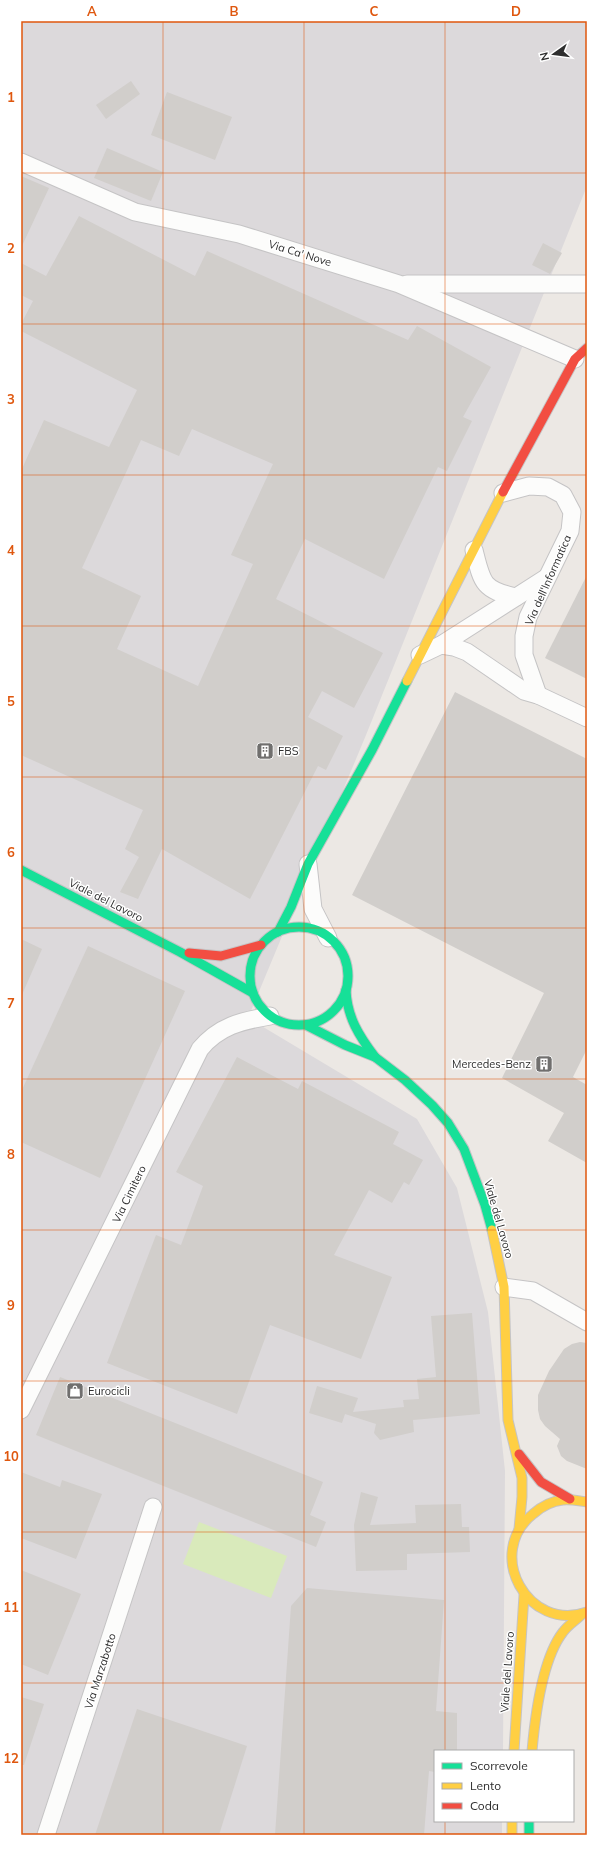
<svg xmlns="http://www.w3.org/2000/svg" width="608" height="1856" font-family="Mulish,sans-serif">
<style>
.industrial{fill:#dcd9db}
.pitch{fill:#d9eabb}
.building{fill:#d1cecb;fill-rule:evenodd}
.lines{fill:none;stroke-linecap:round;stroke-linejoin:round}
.street-casing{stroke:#c5c4c5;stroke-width:19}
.fast-casing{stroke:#c5c4c5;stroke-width:11}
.slow-casing{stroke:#c5c4c5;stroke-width:11}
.jam-casing{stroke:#c5c4c5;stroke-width:11}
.street{stroke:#fcfcfb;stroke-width:17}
.fast{stroke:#16e098;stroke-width:9}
.slow{stroke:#ffcf43;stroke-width:9}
.jam{stroke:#f24e42;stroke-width:9}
.grid{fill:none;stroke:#df570e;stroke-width:1;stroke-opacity:0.55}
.labels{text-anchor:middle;stroke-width:3;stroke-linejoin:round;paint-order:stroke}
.street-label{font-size:11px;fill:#2e2e2e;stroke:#fff}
.poi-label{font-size:11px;fill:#2e2e2e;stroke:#fff;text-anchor:start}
.neatline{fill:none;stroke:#df570e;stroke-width:1.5}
.grid-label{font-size:13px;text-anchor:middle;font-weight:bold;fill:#df570e}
</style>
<rect width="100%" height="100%" fill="#ece8e4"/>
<!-- industrial -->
<path class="industrial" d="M21 21H587V186L366 735 248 1018 417 1119 457 1188 488 1312 505 1471 503 1751H435V1821H502V1835H21Z"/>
<!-- pitch -->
<path class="pitch" d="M199 1522 287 1556 271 1598 183 1564Z"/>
<!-- building -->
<g class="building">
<path d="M131 81 140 94 106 119 96 105Z"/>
<path d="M167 92 232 117 215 160 151 135Z"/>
<path d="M107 148 163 172 151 201 94 178Z"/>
<path d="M21 176 49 188 21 248Z"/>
<path d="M79 216 195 276 207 251 408 340 417 326 491 367 463 417 472 421 447 471 438 467 384 579 305 539 276 599 383 653 354 708 322 691 308 717 343 736 326 770 318 766 250 899 162 849 138 899 120 892 139 857 125 849 143 810 21 755V471L44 420 109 447 137 390 21 331V324L33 301 21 295V263L46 276ZM192 429 273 464 231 555 253 564 198 686 117 649 141 596 82 568 141 440 179 456Z"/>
<path d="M543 243 562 253 550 274 532 265Z"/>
<path d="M587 575V679L545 658Z"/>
<path d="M455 692 587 759V1049L573 1077 587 1085V1163L548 1141 564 1113 502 1078 544 993 352 895Z"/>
<path d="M21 939 42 949 21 997Z"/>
<path d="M88 946 185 991 100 1178 21 1142V1092Z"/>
<path d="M237 1057 298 1089 302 1081 399 1132 393 1144 423 1160 409 1185 404 1182 392 1203 369 1190 334 1255 392 1277 361 1359 270 1325 237 1414 107 1363 156 1235 181 1245 203 1186 176 1172Z"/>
<path d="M472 1313 480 1414 413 1420 414 1432 380 1440 374 1433 376 1424 345 1414 342 1423 309 1413 317 1386 358 1398 353 1412 404 1407 403 1400 419 1399 417 1379 436 1377 431 1316Z"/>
<path d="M580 1342 587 1343V1469L567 1461 561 1456 557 1446 560 1439 545 1426 540 1419 538 1410V1395L549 1371 564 1349 572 1344Z"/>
<path d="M60 1377 323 1482 310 1515 326 1522 316 1547 36 1435Z"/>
<path d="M21 1472 60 1487 62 1480 102 1494 76 1559 21 1538Z"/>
<path d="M361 1492 378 1497 370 1525 416 1523 415 1505 461 1504 462 1527H469L470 1552 407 1554V1570L356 1571 354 1525Z"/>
<path d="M21 1570 81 1594 48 1675 21 1664Z"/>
<path d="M307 1588 444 1600 436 1711 457 1713V1751H435V1772L429 1771 424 1835H275L291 1606Z"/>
<path d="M21 1697 44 1704 24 1765H21Z"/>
<path d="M137 1709 247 1746 219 1835H95Z"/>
</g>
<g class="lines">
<defs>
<g id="street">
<path d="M21 162 135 212 239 234 399 284 575 359"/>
<path d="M407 284H587"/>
<path d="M503 493 529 486 548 487 563 495 572 512 570 531 528 617 524 636V655L538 695"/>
<path d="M474 550C482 582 482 590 516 597"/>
<path d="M441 645 546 578"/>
<path d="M420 655 441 645 454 647 467 652 524 691 538 695 587 718"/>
<path d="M308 864 313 909 328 938"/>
<path d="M504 1287 533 1291 587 1322"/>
<path d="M21 1410 200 1049C219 1026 241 1021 270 1016"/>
<path d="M46 1835 153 1507"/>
</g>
<g id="fast">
<path d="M21 870 180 952 253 993"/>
<circle cx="299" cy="976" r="49"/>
<path d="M278 932 291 907 308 864 372 750 407 681"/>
<path d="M346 990C347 1017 359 1036 375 1057"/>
<path d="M306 1025 345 1045 375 1057 405 1080 432 1105 448 1123 464 1149 485 1205 492 1230"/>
<path d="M529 1821V1835"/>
</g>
<g id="slow">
<path d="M407 681 503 492"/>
<path d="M492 1230 504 1287 508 1420 522 1478V1497L519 1529"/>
<path d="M587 1502C579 1501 570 1499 563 1500 551 1501 541 1507 533 1514 484 1553 528 1633 587 1612"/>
<path d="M514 1751 524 1595"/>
<path d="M532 1751C535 1717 542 1659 563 1632 568 1625 575 1621 581 1615"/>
<path d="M512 1821V1835"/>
</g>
<g id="jam">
<path d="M503 492 575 359 587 348"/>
<path d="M189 953 221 956 261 945"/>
<path d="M519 1454 541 1482 570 1499"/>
</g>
</defs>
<!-- street casing -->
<use href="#street" class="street-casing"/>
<!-- fast casing -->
<use href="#fast" class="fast-casing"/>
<!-- slow casing -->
<use href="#slow" class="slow-casing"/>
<!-- jam casing -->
<use href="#jam" class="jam-casing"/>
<!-- street -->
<use href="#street" class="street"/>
<!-- fast -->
<use href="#fast" class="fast"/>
<!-- slow -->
<use href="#slow" class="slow"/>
<!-- jam -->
<use href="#jam" class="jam"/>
</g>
<!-- grid -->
<path class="grid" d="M163 21V1835M304 21V1835M445 21V1751M21 173H587M21 324H587M21 475H587M21 626H587M21 777H587M21 928H587M21 1079H587M21 1230H587M21 1381H587M21 1532H587M21 1683H587M445 1821V1835"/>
<!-- icons -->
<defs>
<symbol id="building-square" viewBox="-11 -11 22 22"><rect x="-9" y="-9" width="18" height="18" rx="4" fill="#706f6e" stroke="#fff"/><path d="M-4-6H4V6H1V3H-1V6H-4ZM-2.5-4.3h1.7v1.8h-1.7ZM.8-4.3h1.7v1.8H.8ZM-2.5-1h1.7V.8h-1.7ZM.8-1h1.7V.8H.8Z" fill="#fff"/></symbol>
<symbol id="shop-square" viewBox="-11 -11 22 22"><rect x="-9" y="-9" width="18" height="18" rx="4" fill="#706f6e" stroke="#fff"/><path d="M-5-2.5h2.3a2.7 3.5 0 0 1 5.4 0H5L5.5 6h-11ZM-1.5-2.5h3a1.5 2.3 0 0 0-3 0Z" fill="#fff"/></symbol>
</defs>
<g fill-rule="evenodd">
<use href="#building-square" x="255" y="741" width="20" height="20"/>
<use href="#building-square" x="534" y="1054" width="20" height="20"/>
<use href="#shop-square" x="65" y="1381" width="20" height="20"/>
</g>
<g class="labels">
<!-- street labels -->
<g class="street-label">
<text transform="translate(300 253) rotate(17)" y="4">Via Ca' Nove</text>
<text transform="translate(548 580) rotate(-66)" y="4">Via dell'Informatica</text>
<text transform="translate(106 900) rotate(27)" y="4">Viale del Lavoro</text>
<text transform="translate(129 1194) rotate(-64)" y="4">Via Cimitero</text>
<text transform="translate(499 1219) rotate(74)" y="4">Viale del Lavoro</text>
<text transform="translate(100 1671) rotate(-72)" y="4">Via Marzabotto</text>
<text transform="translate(507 1672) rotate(-86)" y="4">Viale del Lavoro</text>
</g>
<!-- poi labels -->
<g class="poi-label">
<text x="278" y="755">FBS</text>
<text x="531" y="1068" text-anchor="end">Mercedes-Benz</text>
<text x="88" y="1395">Eurocicli</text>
</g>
</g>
<!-- border -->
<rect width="608" height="1856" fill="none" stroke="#ffffff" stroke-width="44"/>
<!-- legend -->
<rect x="434" y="1750" width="140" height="72" fill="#ffffff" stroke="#ababab"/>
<rect x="442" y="1763" width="20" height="6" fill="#16e098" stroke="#ababab"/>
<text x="470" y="1770" font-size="12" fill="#2e2e2e">Scorrevole</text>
<rect x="442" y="1783" width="20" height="6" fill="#ffcf43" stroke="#ababab"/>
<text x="470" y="1790" font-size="12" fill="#2e2e2e">Lento</text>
<rect x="442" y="1803" width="20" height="6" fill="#f24e42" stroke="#ababab"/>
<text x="470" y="1810" font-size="12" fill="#2e2e2e">Coda</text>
<!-- north arrow -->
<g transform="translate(554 54) rotate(256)" stroke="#ffffff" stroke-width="3" paint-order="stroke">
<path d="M0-3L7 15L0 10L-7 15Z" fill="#2e2e2e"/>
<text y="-6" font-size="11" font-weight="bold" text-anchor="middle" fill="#2e2e2e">N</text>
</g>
<rect x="22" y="22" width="564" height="1812" class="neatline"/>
<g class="grid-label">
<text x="92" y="16">A</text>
<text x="234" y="16">B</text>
<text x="374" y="16">C</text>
<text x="516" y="16">D</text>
<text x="11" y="102">1</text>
<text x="11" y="253">2</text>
<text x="11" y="404">3</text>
<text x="11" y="555">4</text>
<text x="11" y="706">5</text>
<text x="11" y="857">6</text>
<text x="11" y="1008">7</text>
<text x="11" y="1159">8</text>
<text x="11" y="1310">9</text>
<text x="11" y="1461">10</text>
<text x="11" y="1612">11</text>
<text x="11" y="1763">12</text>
</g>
</svg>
